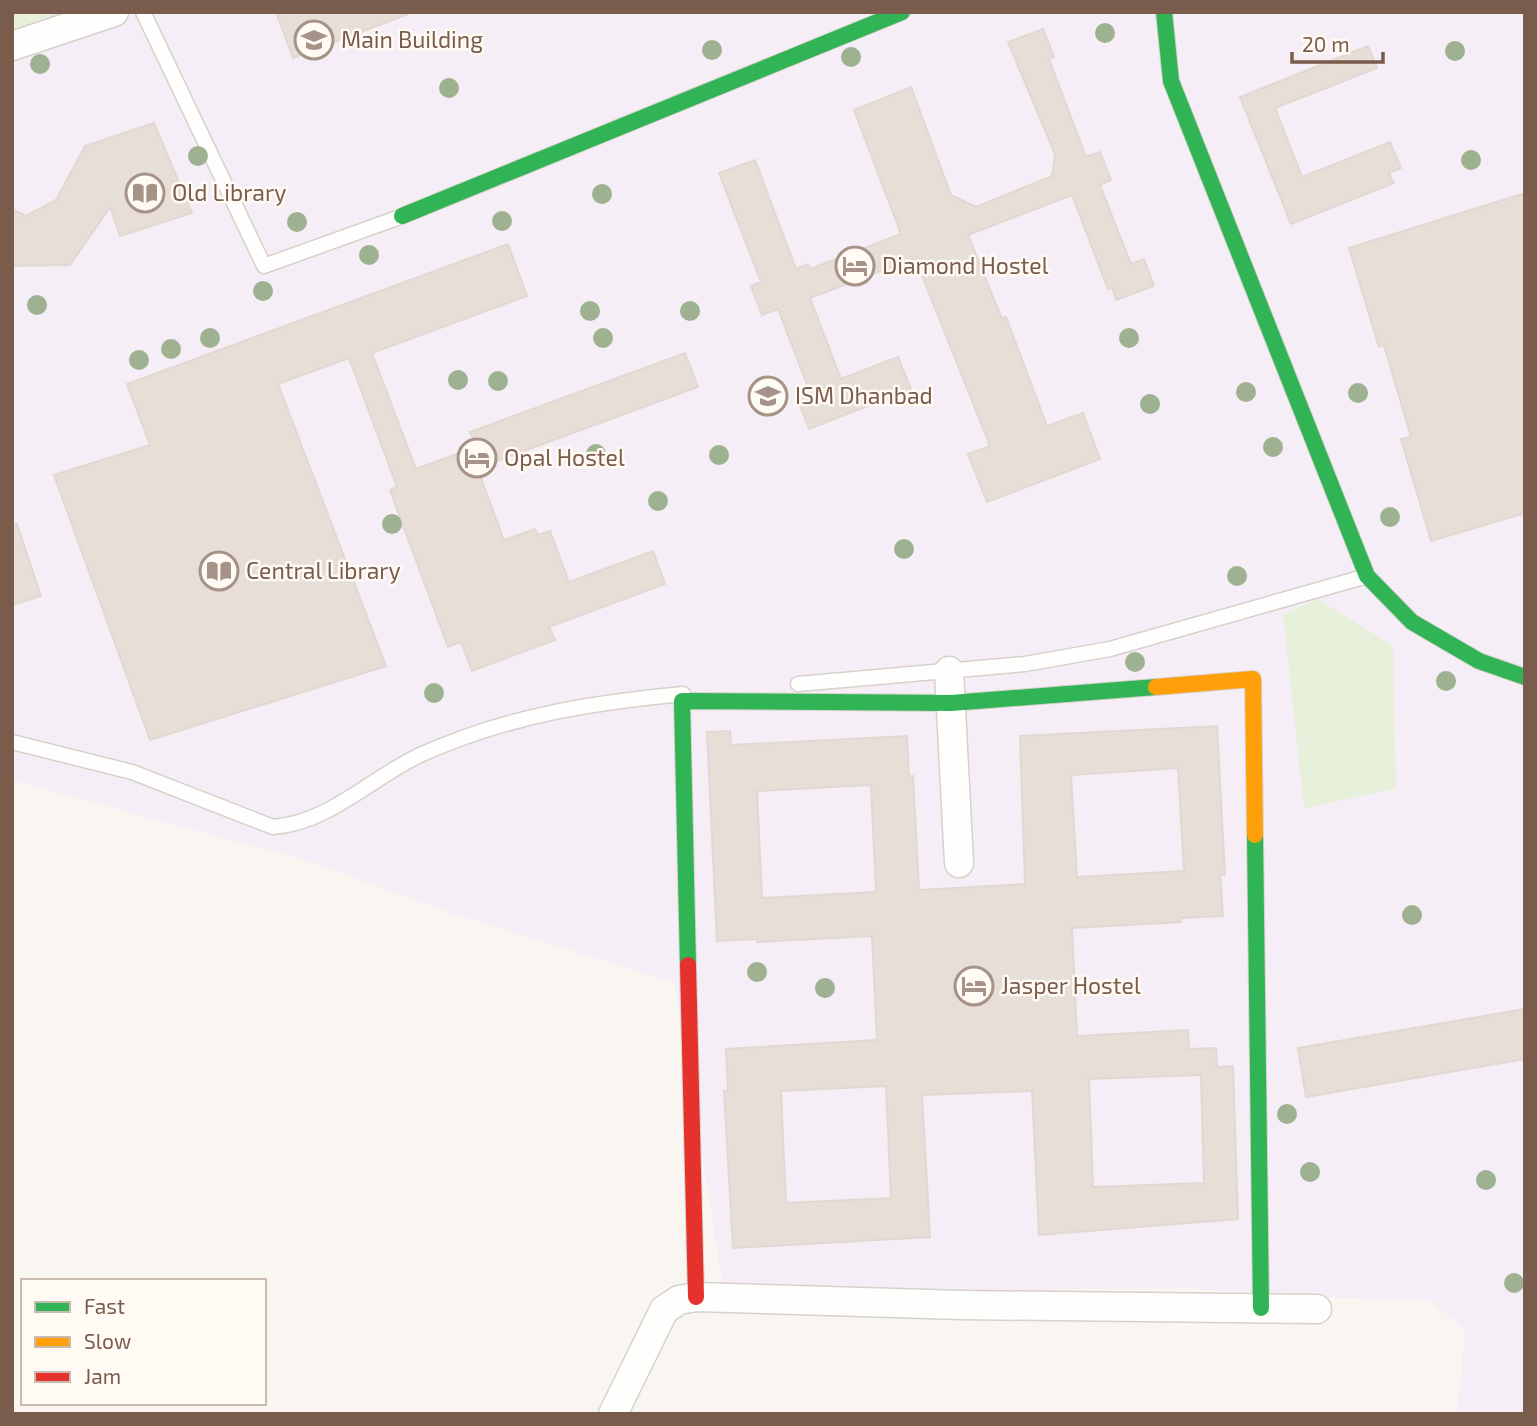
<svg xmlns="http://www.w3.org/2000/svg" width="1537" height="1426" font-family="'Exo 2',sans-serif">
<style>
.education{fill:#f6eef6}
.green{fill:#e7f0db}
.building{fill:#e6ded7;stroke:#e2d8d2;stroke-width:2;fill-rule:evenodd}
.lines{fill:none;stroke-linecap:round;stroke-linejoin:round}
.lane-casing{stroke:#d7d1cb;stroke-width:17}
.street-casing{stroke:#d7d1cb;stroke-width:31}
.fast-casing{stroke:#d9d2cb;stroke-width:18}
.slow-casing{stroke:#d9d2cb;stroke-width:18}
.jam-casing{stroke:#d9d2cb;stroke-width:18}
.lane{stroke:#fefefd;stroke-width:14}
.street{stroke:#fefefd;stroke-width:28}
.fast{stroke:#30b455;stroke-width:16}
.slow{stroke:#ff9f0a;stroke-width:16}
.jam{stroke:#e5322d;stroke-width:16}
.tree{fill:#9eb190}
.labels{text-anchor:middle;stroke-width:5;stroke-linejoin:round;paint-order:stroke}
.poi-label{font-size:23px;fill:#7a5c4d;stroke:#fffaf3;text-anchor:start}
</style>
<rect width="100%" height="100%" fill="#f9f5f0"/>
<!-- education -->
<path class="education" d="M12 12H1525V1414H1457L1465 1330 1429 1300 1307 1297 1182 1288 724 1293 675 983 442 910 318 864 12 780Z"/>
<!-- green -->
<g class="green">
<path d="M12 12H70L12 42Z"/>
<path d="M1318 599 1393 646 1396 789 1304 808 1283 614Z"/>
</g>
<!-- building -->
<g class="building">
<path d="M276 12H407L408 14 293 58Z"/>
<path d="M1043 29 1054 57 1049 59 1086 157 1100 152 1111 180 1100 185 1131 264 1144 259 1154 286 1116 300 1112 287 1108 289 1072 195 968 235 1002 319 1006 317 1047 426 1083 413 1100 459 987 502 968 454 990 446 915 258 810 298 841 379 898 357 911 389 809 429 795 392 808 387 778 309 762 315 751 286 761 282 719 173 755 160 796 269 808 264 810 269 901 234 854 110 911 87 951 195 976 207 1052 176 1055 154 1008 42Z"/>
<path d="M1368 46 1377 68 1275 108 1302 177 1390 142 1401 168 1389 173 1394 183 1291 224 1240 97Z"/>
<path d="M154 123 192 213 120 236 110 207 70 265 12 266V209L26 216 56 200 85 146Z"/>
<path d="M1525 193V513L1431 541 1401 439 1411 437 1384 345 1379 347 1349 248Z"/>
<path d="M508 244 527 296 372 353 416 469 470 449 504 540 535 529 538 535 550 531 569 582 653 551 665 584 549 627 555 640 472 671 461 642 448 647 390 490 397 487 349 358 278 384 386 666 150 740 54 475 150 445 127 384Z"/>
<path d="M685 353 698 387 483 466 470 432Z"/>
<path d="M17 524 41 596 12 605V525Z"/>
<path d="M1217 726 1225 875H1220L1223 916 1181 918V922L1072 928 1077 1036 1188 1030 1189 1049 1216 1048 1217 1067 1233 1066 1238 1219 1039 1235 1032 1091 922 1095 930 1237 733 1248 724 1091H728L726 1049 877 1040 872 936 757 942V939L717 941 707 732 730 731 731 745 907 736 909 776H913L919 890 1025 884 1020 736ZM1178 768 1184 871 1077 877 1071 775ZM871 785 876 892 762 898 757 791ZM1201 1075 1204 1183 1093 1187 1089 1079ZM886 1086 891 1198 786 1203 781 1091Z"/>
<path d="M1525 1009V1059L1306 1097 1298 1048Z"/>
</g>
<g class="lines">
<defs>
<g id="lane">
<path d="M143 12 264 266 400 217"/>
<path d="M798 684 1025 664 1110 649 1367 576"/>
<path d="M12 742 132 772 273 827C329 823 371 778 420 755 507 716 589 703 683 694"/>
</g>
<g id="street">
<path d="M12 46 114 12"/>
<path d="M949 671 959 863"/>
<path d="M613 1414 664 1310 679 1300 696 1297 961 1305 1317 1309"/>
</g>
<g id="fast">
<path d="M1164 12 1171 81 1367 576 1412 622 1479 661 1525 677"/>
<path d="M402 216 902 12"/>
<path d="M1255 835 1261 1308"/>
<path d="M688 965 682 701 951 703 1156 687"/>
</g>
<path id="slow" d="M1156 687 1253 679 1255 835"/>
<path id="jam" d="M688 965 696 1297"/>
</defs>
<!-- lane casing -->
<use href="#lane" class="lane-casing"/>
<!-- street casing -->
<use href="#street" class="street-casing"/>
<!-- fast casing -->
<use href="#fast" class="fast-casing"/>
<!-- slow casing -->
<use href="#slow" class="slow-casing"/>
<!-- jam casing -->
<use href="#jam" class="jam-casing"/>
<!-- lane -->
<use href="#lane" class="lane"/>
<!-- street -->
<use href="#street" class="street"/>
<!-- fast -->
<use href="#fast" class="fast"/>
<!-- slow -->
<use href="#slow" class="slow"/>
<!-- jam -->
<use href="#jam" class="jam"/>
</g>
<!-- trees -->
<g class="tree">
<circle cx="1105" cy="33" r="10"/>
<circle cx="712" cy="50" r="10"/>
<circle cx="1455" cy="51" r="10"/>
<circle cx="851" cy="57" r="10"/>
<circle cx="40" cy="64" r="10"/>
<circle cx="449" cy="88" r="10"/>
<circle cx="198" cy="156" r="10"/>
<circle cx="1471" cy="160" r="10"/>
<circle cx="602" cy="194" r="10"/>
<circle cx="502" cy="221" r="10"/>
<circle cx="297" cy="222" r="10"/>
<circle cx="369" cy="255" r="10"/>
<circle cx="263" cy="291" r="10"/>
<circle cx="37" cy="305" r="10"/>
<circle cx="590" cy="311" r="10"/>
<circle cx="690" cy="311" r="10"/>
<circle cx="210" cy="338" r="10"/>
<circle cx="603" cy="338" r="10"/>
<circle cx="1129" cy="338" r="10"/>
<circle cx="171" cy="349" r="10"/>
<circle cx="139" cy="360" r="10"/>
<circle cx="458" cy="380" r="10"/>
<circle cx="498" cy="381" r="10"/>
<circle cx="1246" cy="392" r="10"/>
<circle cx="1358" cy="393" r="10"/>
<circle cx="1150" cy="404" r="10"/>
<circle cx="1273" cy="447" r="10"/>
<circle cx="596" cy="454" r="10"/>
<circle cx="719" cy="455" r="10"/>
<circle cx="658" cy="501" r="10"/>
<circle cx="1390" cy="517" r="10"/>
<circle cx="392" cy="524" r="10"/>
<circle cx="904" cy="549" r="10"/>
<circle cx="1237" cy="576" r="10"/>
<circle cx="1135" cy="662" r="10"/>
<circle cx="1446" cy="681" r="10"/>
<circle cx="434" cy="693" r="10"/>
<circle cx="1412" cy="915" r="10"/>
<circle cx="757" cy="972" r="10"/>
<circle cx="825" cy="988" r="10"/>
<circle cx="1287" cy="1114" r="10"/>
<circle cx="1310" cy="1172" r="10"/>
<circle cx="1486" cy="1180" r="10"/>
<circle cx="1514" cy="1283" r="10"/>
</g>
<!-- icons -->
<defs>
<symbol id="university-ring" viewBox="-11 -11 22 22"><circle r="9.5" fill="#fffaf3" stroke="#a69286" stroke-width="1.5"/><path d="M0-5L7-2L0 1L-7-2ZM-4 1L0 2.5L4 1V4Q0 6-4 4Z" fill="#a69286"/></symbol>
<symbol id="library-ring" viewBox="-11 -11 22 22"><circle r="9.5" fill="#fffaf3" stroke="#a69286" stroke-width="1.5"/><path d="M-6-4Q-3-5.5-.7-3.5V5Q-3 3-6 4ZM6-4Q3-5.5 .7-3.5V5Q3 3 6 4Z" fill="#a69286"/></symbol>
<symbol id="hotel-ring" viewBox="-11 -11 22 22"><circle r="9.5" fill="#fffaf3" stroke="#a69286" stroke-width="1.5"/><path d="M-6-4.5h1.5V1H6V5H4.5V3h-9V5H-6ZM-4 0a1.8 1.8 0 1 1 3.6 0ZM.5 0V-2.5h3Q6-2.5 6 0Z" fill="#a69286"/></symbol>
</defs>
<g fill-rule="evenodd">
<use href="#university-ring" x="292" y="18" width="44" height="44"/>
<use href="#library-ring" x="123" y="171" width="44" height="44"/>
<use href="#hotel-ring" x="833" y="244" width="44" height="44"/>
<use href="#university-ring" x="746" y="374" width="44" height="44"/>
<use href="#hotel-ring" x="455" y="436" width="44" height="44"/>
<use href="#library-ring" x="197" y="549" width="44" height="44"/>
<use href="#hotel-ring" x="952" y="964" width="44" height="44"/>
</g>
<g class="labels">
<!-- poi labels -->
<g class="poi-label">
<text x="341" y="48">Main Building</text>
<text x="172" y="201">Old Library</text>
<text x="882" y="274">Diamond Hostel</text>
<text x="795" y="404">ISM Dhanbad</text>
<text x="504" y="466">Opal Hostel</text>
<text x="246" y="579">Central Library</text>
<text x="1001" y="994">Jasper Hostel</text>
</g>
</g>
<!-- border -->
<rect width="1537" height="1426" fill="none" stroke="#7a5c4d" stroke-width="28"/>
<!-- legend -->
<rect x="21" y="1279" width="245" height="126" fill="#fffaf3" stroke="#cabbb1" stroke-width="2"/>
<rect x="35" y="1302" width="35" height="10" fill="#30b455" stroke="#cabbb1" stroke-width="2"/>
<text x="84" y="1314" font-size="21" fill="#7a5c4d">Fast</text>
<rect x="35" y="1337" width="35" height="10" fill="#ff9f0a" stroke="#cabbb1" stroke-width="2"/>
<text x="84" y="1349" font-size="21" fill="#7a5c4d">Slow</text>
<rect x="35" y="1372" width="35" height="10" fill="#e5322d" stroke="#cabbb1" stroke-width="2"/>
<text x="84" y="1384" font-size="21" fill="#7a5c4d">Jam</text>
<!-- scale -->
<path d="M1292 52v10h91v-10" fill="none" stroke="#7a5c4d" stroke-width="3.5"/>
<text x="1302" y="52" font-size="21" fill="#7a5c4d" stroke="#fffaf3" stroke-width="5" paint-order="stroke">20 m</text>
</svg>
